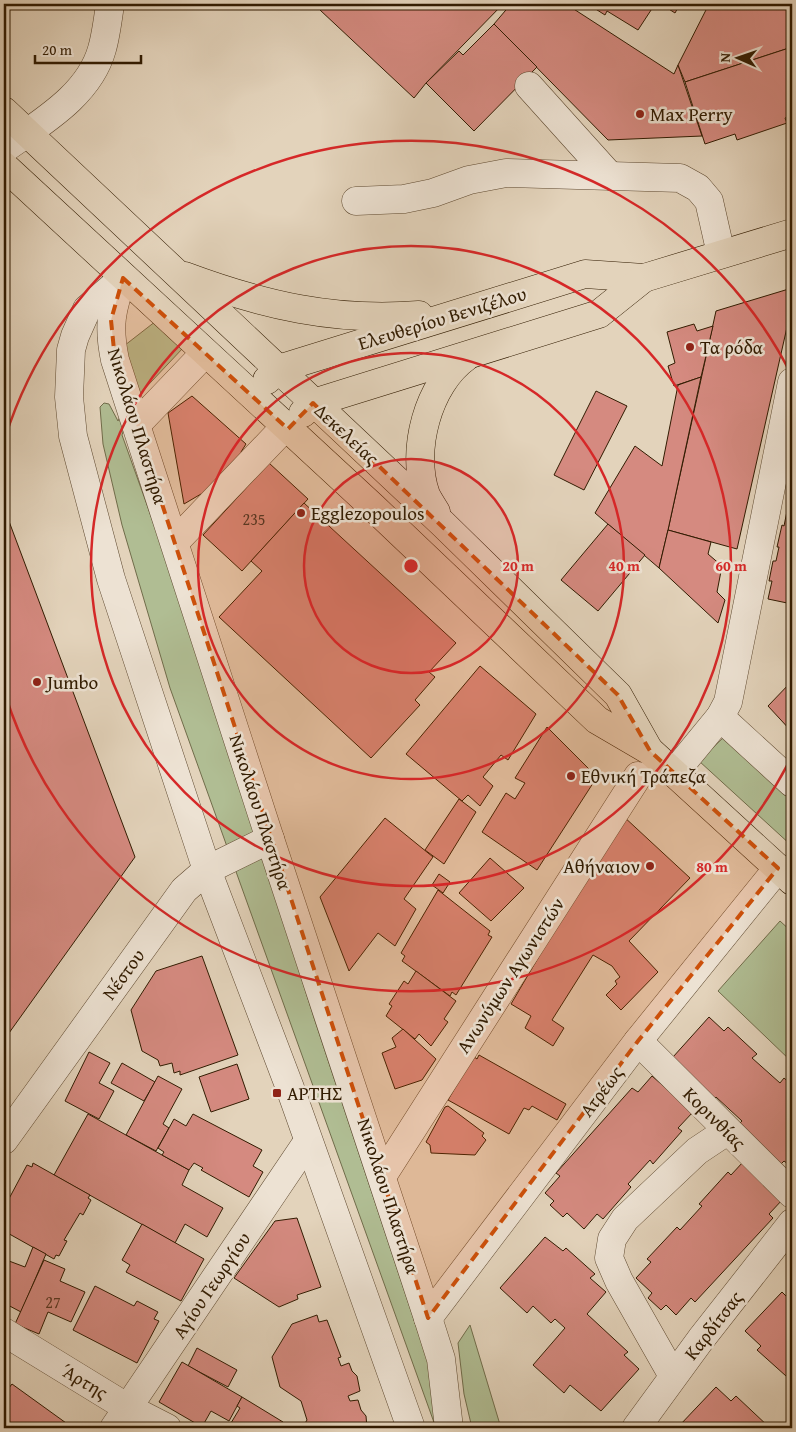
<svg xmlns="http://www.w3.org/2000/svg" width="796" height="1432" font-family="'Gentium Book Plus',serif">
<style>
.green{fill:#b0bd93;stroke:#706c4a}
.building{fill:#d58a80;stroke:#311b01}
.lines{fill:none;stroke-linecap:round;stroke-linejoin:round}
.minor-casing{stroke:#5e4930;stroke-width:29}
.major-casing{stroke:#311b01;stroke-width:29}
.minor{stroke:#ede2d3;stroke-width:28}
.major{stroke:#e3d3bb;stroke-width:28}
.marked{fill:#cd500a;fill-opacity:0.2;stroke:#cd500a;stroke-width:4;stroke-dasharray:10 6;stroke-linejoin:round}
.ring{fill:none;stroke:#d62828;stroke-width:2.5}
.poi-dot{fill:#8f2418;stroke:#ede2d3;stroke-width:2}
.labels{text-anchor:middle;stroke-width:5;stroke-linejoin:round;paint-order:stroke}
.number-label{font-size:16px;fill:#5a3721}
.poi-label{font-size:19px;fill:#311b01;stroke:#ede2d3;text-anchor:start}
.street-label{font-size:19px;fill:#311b01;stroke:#ede2d3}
.centre{fill:#d62828;stroke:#ede2d3;stroke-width:2.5}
.ring-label{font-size:15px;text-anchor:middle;font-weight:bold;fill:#d62828;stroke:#ede2d3;stroke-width:5;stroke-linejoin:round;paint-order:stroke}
</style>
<rect width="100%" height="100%" fill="#e3d3bb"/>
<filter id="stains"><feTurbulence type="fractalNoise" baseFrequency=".004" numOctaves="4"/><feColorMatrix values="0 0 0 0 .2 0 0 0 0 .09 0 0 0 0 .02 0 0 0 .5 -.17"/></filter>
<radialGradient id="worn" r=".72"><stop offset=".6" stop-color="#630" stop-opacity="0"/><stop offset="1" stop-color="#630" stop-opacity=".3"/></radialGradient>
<!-- green -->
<g class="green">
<path d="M156 321 183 348 136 398 134 396 122 435 197 645 314 1018 436 1386V1428L170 688 122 525 103 444 100 407 104 403 109 404 118 421 133 388 120 349Z"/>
<path d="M725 736 792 799V846L699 761Z"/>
<path d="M780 921 792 932V1062L718 991Z"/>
<path d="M470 1325 501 1428H472L464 1394 458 1343Z"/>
</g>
<!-- building -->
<g class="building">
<path d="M326 4H503L426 83 414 98 320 10Z"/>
<path d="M511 4H566L674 74 678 65 702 136 608 140 494 24Z"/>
<path d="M596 4H655L638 30 607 11 605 15 594 8Z"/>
<path d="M661 4H680L675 13Z"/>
<path d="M709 4H784L792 9V47L685 82 678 65Z"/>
<path d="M494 24 537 67 474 131 426 83 459 51 463 55Z"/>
<path d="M792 47V115L785 118 787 123 737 140 735 134 705 144 685 82Z"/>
<path d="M792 288V305L737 549 668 530 716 311Z"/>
<path d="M694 324 697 331 713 326 701 377 674 386 668 366 675 363 667 332Z"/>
<path d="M701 377 668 530 659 568 595 513 635 446 662 466 678 385Z"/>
<path d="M596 391 627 406 584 490 554 475Z"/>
<path d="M192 396 246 444 241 452 246 458 206 499 201 494 184 504 168 413Z"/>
<path d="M269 463 308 499 242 571 203 535Z"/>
<path d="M792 469V604L768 599 772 581H769L773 561H776L779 547H777L782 525 784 526 792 486 789 485Z"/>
<path d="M304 503 456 643 429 672 435 677 415 700 420 705 371 758 219 617 262 571 251 561Z"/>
<path d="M4 508 135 857 4 1040Z"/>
<path d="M608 524 645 555 598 611 561 580Z"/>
<path d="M668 530 711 542 708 554 722 566 717 592 725 600 718 623 659 568Z"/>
<path d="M480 666 536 714 508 760 501 755 483 777 493 786 480 806 468 795 462 801 406 754Z"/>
<path d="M792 681V732L768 706Z"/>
<path d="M547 727 597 777 537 870 482 832 506 793 515 799 525 783 515 778Z"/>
<path d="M459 799 476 812 444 864 425 850Z"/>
<path d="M622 815 690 878 629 941 658 972 621 1010 606 995 617 984 615 981 620 977 612 966 593 955 552 1020 564 1028 553 1046 525 1028 531 1016 511 1004Z"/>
<path d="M385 818 433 857 404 899 416 909 395 946 378 933 349 971 320 897Z"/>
<path d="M490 858 524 888 491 921 459 893Z"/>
<path d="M439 874 450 882 443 893 432 885Z"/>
<path d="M438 890 490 931 488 935 492 937 456 995 452 992 450 996 402 961 405 956 401 953Z"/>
<path d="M202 956 238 1055 180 1075V1071L174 1073 172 1063 160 1066 158 1060 142 1051 131 1010 156 971Z"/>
<path d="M416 971 456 1001 444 1019 448 1022 431 1046 419 1034 415 1039 386 1016 392 1006 389 1004 404 981 408 984Z"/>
<path d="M709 1017 724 1031 728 1027 757 1054 752 1058 780 1083 784 1078 792 1085V1159L788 1164 784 1161 781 1164 739 1124 742 1121 716 1097 711 1102 683 1076 688 1071 673 1057Z"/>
<path d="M403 1029 436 1059 422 1080 395 1089 382 1053 396 1047 392 1038Z"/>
<path d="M89 1052 110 1063 99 1083 114 1091 99 1119 65 1101Z"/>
<path d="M479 1055 566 1104 557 1120 532 1106 529 1110 524 1108 509 1134 448 1100 473 1056 477 1059Z"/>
<path d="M122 1063 155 1082 144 1101 111 1083Z"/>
<path d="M237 1064 249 1099 211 1112 199 1077Z"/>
<path d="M158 1076 182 1089 163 1124 169 1128 156 1151 126 1135Z"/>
<path d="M652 1076 693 1112 678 1128 682 1131 653 1164 650 1160 628 1184 631 1187 603 1219 597 1214 584 1229 567 1213 563 1217 550 1205 554 1201 545 1193 560 1176 556 1173 632 1088 638 1092Z"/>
<path d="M448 1106 484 1133 482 1136 486 1140 475 1155 431 1153 430 1145 426 1142 445 1107Z"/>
<path d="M88 1114 189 1170 182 1185 223 1208 207 1237 185 1224 175 1243 54 1175Z"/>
<path d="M193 1114 262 1150 253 1166 263 1172 249 1197 201 1170 203 1168 194 1163 189 1170 162 1155 164 1152 158 1148 174 1119 186 1126Z"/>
<path d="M743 1162 783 1199 769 1214 773 1218 695 1302 691 1298 676 1315 666 1305 661 1310 648 1298 652 1293 636 1278 651 1262 647 1259 677 1227 680 1230 702 1206 699 1204 728 1172 731 1175Z"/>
<path d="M33 1163 90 1195 88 1198 91 1200 83 1215 80 1213 64 1240 67 1241 59 1256 56 1255 54 1259 4 1231V1208L27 1165 32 1167Z"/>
<path d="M297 1218 321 1287 297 1295 298 1299 279 1307 234 1278 275 1221Z"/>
<path d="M142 1224 204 1259 181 1301 126 1272 130 1265 122 1260Z"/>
<path d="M545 1237 563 1251 566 1248 595 1274 590 1278 606 1292 587 1314 628 1352 624 1355 639 1369 601 1411 570 1385 564 1393 533 1365 565 1328 555 1319 551 1323 533 1306 527 1313 500 1288Z"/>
<path d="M33 1247 46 1254 21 1312 4 1303V1264L7 1265 9 1261 25 1267Z"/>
<path d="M44 1260 65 1269 60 1281 85 1292 71 1322 48 1312 39 1334 15 1324Z"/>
<path d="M95 1286 134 1306 137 1301 158 1312 154 1319 159 1321 137 1363 73 1330Z"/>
<path d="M782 1292 792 1302V1376L789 1373 786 1376 757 1350 761 1346 745 1331Z"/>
<path d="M317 1315 319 1322 327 1320 341 1357 338 1358 341 1366 349 1363 352 1371 357 1376 360 1391 348 1396 350 1401 358 1400 361 1410 366 1416 367 1428H302L307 1420 301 1401 280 1387 272 1357 292 1324Z"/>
<path d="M197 1348 237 1370 228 1387 188 1366Z"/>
<path d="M182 1362 242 1397 229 1421 211 1411 202 1427 159 1402Z"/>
<path d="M12 1384 73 1428H4V1394Z"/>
<path d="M716 1387 731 1401 736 1396 770 1428H681L679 1426Z"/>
<path d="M242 1397 283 1422 279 1428H240L231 1423 240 1408 237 1406Z"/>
</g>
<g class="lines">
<defs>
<g id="minor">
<path d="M529 86 610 176"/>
<path d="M4 149C40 123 89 96 102 49 106 35 108 19 110 4"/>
<path d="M356 201 404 199 433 193 469 180 506 173 680 178 698 188 709 201 721 254"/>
<path d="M123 278 87 309 75 336 71 350 69 397 73 436 111 579 207 870 290 1088 411 1428"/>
<path d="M123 278C111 309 108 327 115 360L270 839 428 1318 441 1359 449 1428"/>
<path d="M137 424 205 353"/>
<path d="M175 542 285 427"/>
<path d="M720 717 792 783"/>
<path d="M674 773 720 717 728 702 792 382"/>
<path d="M638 1041 792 1194"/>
<path d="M4 1140 184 890 207 870 270 839"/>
<path d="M383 1175 638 776"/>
<path d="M428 1318 638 1041 778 868"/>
<path d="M4 1332 128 1408 167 1428"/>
<path d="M673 1376 619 1281 609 1258 612 1239 625 1219 697 1151 727 1131"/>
<path d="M114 1428 308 1141"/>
<path d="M636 1428 701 1339 792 1223"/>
</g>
<g id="major">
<path d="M4 111 443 524 618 695 649 750"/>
<path d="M4 166 373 507 597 720 650 751 792 881"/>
<path d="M185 276C263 305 335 322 419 315"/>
<path d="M267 380 278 369 585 274 644 278 792 233"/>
<path d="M303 413 313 403 599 314 644 278"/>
<path d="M436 512C433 507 429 501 426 495 410 451 428 384 466 357"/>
</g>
</defs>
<!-- minor casing -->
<use href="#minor" class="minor-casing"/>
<!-- major casing -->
<use href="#major" class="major-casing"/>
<!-- minor -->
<use href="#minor" class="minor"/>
<!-- major -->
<use href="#major" class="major"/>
</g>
<!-- marked area -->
<path class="marked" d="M123 278 288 429 313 403 618 695 650 751 778 868 638 1041 428 1318 115 360 111 320Z"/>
<!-- distance rings -->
<circle cx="411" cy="566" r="107" fill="#d62828" fill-opacity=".12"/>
<g class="ring">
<circle cx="411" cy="566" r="107"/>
<circle cx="411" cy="566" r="213"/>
<circle cx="411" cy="566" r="320"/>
<path d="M792 756A426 426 0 0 1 5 694M5 438A426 426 0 0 1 792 376"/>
</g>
<!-- markers -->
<g class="poi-dot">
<circle cx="640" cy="114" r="5"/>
<circle cx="690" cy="347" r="5"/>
<circle cx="301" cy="513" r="5"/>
<circle cx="37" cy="682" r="5"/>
<circle cx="571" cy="776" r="5"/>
<circle cx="650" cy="866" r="5"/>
<rect x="272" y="1088" width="10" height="10" rx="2.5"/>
</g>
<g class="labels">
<!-- number labels -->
<g class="number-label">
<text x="254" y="525">235</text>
<text x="53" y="1308">27</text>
</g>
<!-- poi labels -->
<g class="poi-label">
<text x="650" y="121">Max Perry</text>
<text x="700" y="354">Τα ρόδα</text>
<text x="311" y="520">Egglezopoulos</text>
<text x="47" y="689">Jumbo</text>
<text x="581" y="783">Εθνική Τράπεζα</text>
<text x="640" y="873" text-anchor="end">Αθήναιον</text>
<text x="287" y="1100">ΑΡΤΗΣ</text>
</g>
<!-- street labels -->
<g class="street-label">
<text transform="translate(442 318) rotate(-17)" y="7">Ελευθερίου Βενιζέλου</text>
<text transform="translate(138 426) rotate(73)" y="7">Νικολάου Πλαστήρα</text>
<text transform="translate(347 434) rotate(43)" y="7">Δεκελείας</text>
<text transform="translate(261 812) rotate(72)" y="7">Νικολάου Πλαστήρα</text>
<text transform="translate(123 974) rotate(-54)" y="7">Νέστου</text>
<text transform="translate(510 975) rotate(-57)" y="7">Ανωνύμων Αγωνιστών</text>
<text transform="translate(601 1091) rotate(-53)" y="7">Ατρέως</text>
<text transform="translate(715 1118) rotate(45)" y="7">Κορινθίας</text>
<text transform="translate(389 1196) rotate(72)" y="7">Νικολάου Πλαστήρα</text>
<text transform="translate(211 1285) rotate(-56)" y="7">Αγίου Γεωργίου</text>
<text transform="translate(713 1325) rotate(-52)" y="7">Καρδίτσας</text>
<text transform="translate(85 1381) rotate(31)" y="7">Άρτης</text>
</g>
</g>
<circle cx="411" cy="566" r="8" class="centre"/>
<g class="ring-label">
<text x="518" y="571">20 m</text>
<text x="624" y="571">40 m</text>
<text x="731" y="571">60 m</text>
<text x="712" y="872">80 m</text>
</g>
<!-- margin -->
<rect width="796" height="1432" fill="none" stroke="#e3d3bb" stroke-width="20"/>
<rect x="5" y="5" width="786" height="1422" fill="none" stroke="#311b01" stroke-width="2.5"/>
<rect x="10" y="10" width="776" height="1412" fill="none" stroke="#311b01"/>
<!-- north arrow -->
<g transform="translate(738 58) rotate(272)" stroke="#ede2d3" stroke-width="4" paint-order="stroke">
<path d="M0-4L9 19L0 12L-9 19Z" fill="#311b01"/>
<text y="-8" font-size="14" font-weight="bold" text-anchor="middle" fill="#311b01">N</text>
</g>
<!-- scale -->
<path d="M35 55v8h106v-8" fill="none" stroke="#311b01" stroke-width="2.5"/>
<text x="42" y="55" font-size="15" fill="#311b01" stroke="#ede2d3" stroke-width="4" paint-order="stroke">20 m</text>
<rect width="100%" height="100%" filter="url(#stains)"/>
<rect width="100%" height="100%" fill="url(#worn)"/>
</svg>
